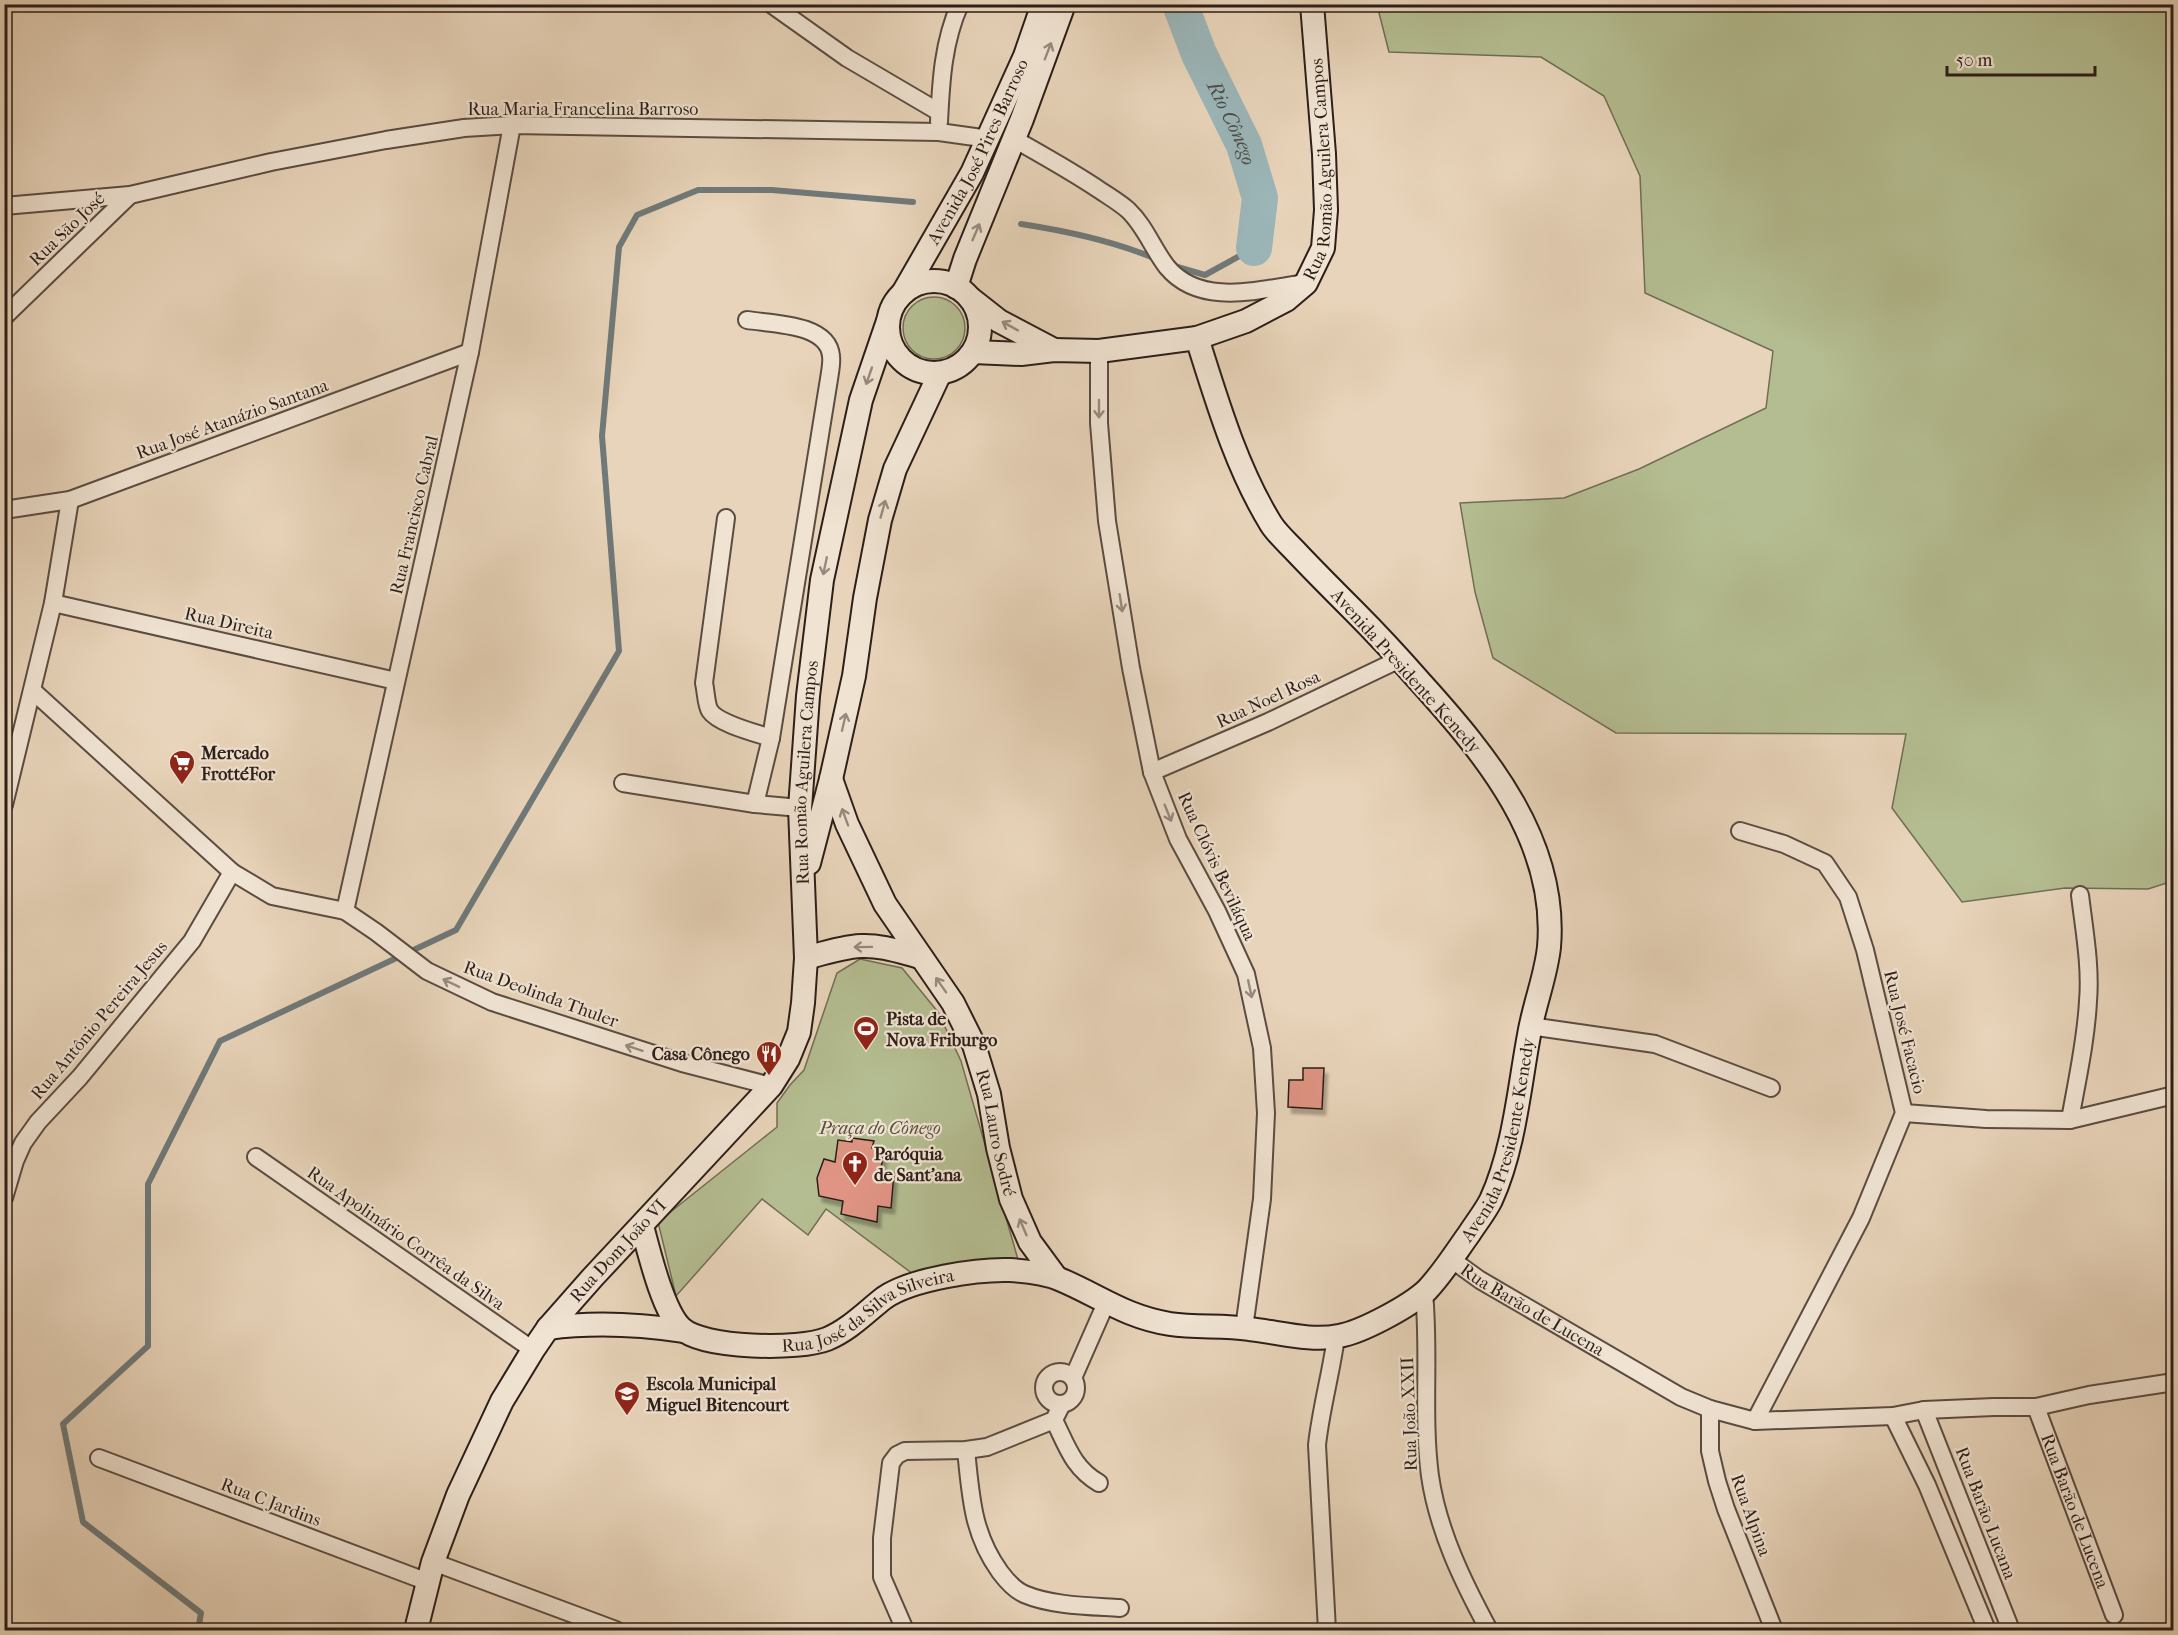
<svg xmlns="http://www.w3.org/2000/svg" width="2178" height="1635" font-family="'IM FELL French Canon',serif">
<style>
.green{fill:#b4bd91;stroke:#706e55;stroke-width:1.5}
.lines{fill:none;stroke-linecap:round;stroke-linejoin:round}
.stream{stroke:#6f7979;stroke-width:6}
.river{stroke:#9bb6b9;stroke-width:36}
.building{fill:#df9484;stroke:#2c1e19;stroke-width:1.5;filter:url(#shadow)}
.street-casing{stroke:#5b4c41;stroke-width:20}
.secondary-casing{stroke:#2c1e19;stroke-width:26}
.street{stroke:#f0e3d2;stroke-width:16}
.secondary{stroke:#f0e3d2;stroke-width:22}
.oneway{stroke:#988a7f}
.labels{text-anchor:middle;stroke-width:4.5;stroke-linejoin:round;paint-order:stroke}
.street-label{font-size:18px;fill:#2c1e19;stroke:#f0e3d2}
.poi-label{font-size:18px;font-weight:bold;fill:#2c1e19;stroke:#f0e3d2;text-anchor:start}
.park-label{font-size:18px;font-style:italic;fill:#554e3d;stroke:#f0e3d2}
.water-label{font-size:20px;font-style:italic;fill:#4d4c49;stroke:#f0e3d2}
</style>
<defs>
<filter id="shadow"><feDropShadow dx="3.5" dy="6" stdDeviation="1.5" flood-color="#0004"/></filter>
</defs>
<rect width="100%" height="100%" fill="#e8d4ba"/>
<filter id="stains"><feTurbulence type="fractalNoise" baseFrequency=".00333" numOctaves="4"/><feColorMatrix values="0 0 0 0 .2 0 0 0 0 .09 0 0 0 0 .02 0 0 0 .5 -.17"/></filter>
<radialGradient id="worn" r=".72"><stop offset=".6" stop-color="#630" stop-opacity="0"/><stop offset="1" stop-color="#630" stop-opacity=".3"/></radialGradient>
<!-- green -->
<g class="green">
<path d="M1377 5H2173V881L2148 889 2065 888 1962 902 1892 808 1906 734 1616 733 1493 658 1475 592 1460 503 1564 498 1639 469 1766 408 1773 351 1645 293 1640 176 1604 96 1541 57 1389 52Z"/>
<circle cx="934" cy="328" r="31"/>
<path d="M860 959 902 968 938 1012 961 1061 1019 1263 917 1277 826 1209 808 1235 762 1199 676 1296 658 1222 777 1127V1103L790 1085 804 1070 837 973Z"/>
</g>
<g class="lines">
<!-- stream -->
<g class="stream">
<path d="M1021 224C1067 231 1114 241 1156 259"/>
<path d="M1174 266 1205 275 1254 248"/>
<path d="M198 1630 201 1613 83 1522 63 1424 148 1346V1184L220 1041 456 930 619 651 602 436 619 247 637 215 698 190H772L913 202"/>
</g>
<!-- river -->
<path class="river" id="s1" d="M1180 4 1199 54 1244 145 1260 198 1254 248"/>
</g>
<!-- building -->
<g class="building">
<path d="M1303 1068H1324L1322 1109 1288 1107 1289 1080H1303Z"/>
<path d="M852 1138 874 1141 872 1148 885 1149 880 1172 894 1173 891 1208 878 1206 877 1222 841 1214 843 1201 819 1196 817 1178 824 1159 835 1162 838 1140 852 1142Z"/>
</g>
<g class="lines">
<defs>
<g id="street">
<path d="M771 4 847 58 939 112"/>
<path d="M939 122C941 81 943 42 960 4"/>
<path d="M1014 139C1044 156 1073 172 1101 191 1110 197 1120 203 1128 210 1145 226 1153 249 1167 267 1201 308 1261 289 1306 283"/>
<path d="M4 206 130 195 271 162 386 140 464 128 512 125 939 132 989 139"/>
<path d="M4 317 130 195"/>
<path d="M747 320C771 324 828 323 831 356 832 363 830 372 829 379L771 738 755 804"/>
<path d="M1099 351V423L1107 521 1131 668 1152 772 1178 839 1217 911 1246 974 1262 1048 1266 1113 1262 1199 1244 1328"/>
<path d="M4 510 70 500 470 352"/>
<path d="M726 518 704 683C706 691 706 705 710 711 719 724 756 733 771 738"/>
<path d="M53 603 396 681"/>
<path d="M33 691 232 872 272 896 345 911 376 932 427 971 492 1002 682 1063 771 1086"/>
<path d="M1152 772 1268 722 1400 659"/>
<path d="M623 783 755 804 800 808"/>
<path d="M4 805 53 603 70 500"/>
<path d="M1740 831 1784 844 1825 863 1848 897 1865 950 1904 1113 1861 1218 1755 1421"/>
<path d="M345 911 470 352 512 125"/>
<path d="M1530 1026 1655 1044 1771 1088"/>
<path d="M1904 1113 1986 1119 2070 1120 2174 1095"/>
<path d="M2070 1120C2077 1080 2086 1041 2088 1001 2091 966 2084 929 2080 895"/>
<path d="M256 1157 533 1350"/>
<path d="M4 1198 15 1161 23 1143 38 1122 80 1077 192 941 232 872"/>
<path id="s2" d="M1451 1259 1480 1280 1681 1397 1710 1409 1755 1421 1893 1416 1924 1410 1994 1407H2036L2089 1395 2174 1382"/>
<path d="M1424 1293C1430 1354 1422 1415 1430 1476 1438 1531 1463 1582 1489 1630"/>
<circle cx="1060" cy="1388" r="16"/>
<path d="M1073 1378 1106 1303"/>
<path id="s3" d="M2036 1407 2114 1615"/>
<path d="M1710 1409V1451L1717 1481 1726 1509 1774 1630"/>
<path d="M1924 1410 2011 1630"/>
<path d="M1893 1416 1927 1485 1987 1630"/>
<path d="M1054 1420C1067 1446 1073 1468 1099 1483"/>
<path d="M966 1450C971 1497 972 1533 1000 1572 1006 1580 1015 1590 1024 1594 1052 1606 1090 1606 1120 1608"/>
<path d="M99 1458 428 1582"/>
<path d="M433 1562 616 1630"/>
<path d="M905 1630 882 1577V1538L891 1463 897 1455 905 1451 966 1450 987 1447 1054 1420 1062 1404"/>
<path d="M1327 1630 1317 1445C1321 1408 1331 1374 1336 1337"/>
</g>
<g id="secondary">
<circle cx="934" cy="327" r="46"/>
<path d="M956 287 965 259 1022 119 1064 4"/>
<path id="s4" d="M903 293 972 173 1025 56 1043 4"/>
<path d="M971 299 999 321 1054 350"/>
<path id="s5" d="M973 352 1021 354 1054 350 1099 351 1197 338 1246 321 1286 300 1306 283 1323 248 1326 210 1324 154 1312 4"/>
<path id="s6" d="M831 779 847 824 885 904 953 1003 974 1045 989 1094 998 1148 1011 1199 1030 1242 1055 1276"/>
<path d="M809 863 831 779 854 676 865 598 880 520 895 469 940 373"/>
<path d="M806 958C824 953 842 947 861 946 881 945 901 952 921 957"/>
<path id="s7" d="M642 1226C649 1252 663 1311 681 1328 703 1349 800 1350 827 1339 849 1330 866 1312 884 1298 911 1279 977 1269 1010 1270 1025 1271 1045 1273 1059 1279 1098 1295 1125 1317 1170 1324 1196 1328 1223 1325 1249 1329 1278 1332 1311 1342 1339 1336 1362 1332 1410 1306 1427 1290 1443 1273 1456 1252 1469 1234 1476 1223 1485 1212 1491 1200 1514 1150 1519 1089 1529 1035 1534 1005 1546 976 1549 947 1558 842 1487 756 1422 684 1400 659 1377 634 1354 611 1335 592 1316 573 1298 554 1289 544 1278 535 1271 524 1236 467 1217 401 1197 338"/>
<path d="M548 1328C594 1322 637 1324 683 1331"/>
<path id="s8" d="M416 1630 433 1562 458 1495 502 1401 533 1350 548 1328 593 1277 771 1086 788 1059 799 1032 803 1003 806 958 800 808 808 696 822 580 861 400 888 321"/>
</g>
</defs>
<!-- street casing -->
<use href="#street" class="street-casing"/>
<!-- secondary casing -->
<use href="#secondary" class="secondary-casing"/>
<!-- street -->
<use href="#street" class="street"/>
<!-- secondary -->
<use href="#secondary" class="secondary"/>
</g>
<!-- one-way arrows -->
<defs><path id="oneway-shaft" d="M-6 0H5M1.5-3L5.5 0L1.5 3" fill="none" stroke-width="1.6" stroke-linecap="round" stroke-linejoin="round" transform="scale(1.5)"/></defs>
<g class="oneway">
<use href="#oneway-shaft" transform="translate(1048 51) rotate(-69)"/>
<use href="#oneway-shaft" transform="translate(976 232) rotate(-67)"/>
<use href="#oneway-shaft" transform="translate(1010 326) rotate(-151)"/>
<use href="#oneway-shaft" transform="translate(869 376) rotate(109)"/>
<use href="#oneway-shaft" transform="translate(1099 409) rotate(90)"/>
<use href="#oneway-shaft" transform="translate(883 509) rotate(-74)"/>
<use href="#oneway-shaft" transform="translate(825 566) rotate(102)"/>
<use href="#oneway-shaft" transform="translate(1121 603) rotate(81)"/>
<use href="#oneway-shaft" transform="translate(844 722) rotate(-77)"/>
<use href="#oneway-shaft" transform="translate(1168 813) rotate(68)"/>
<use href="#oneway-shaft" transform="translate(845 817) rotate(-110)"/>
<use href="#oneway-shaft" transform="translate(863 947) rotate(179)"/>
<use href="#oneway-shaft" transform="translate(451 983) rotate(-154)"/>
<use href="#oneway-shaft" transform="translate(941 985) rotate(-125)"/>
<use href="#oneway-shaft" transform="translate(1250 989) rotate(78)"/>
<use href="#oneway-shaft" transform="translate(634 1048) rotate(-162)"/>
<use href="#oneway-shaft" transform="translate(1023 1227) rotate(-113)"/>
</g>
<!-- icons -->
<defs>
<symbol id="supermarket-pin" viewBox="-11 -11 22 30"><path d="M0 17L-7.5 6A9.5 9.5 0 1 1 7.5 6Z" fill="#8f2418" stroke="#f0e3d2"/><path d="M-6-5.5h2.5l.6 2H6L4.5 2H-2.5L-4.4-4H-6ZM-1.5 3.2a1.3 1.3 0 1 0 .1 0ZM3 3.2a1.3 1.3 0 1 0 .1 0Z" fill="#fff"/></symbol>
<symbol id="stadium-pin" viewBox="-11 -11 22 30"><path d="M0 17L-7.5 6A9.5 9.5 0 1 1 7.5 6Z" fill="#8f2418" stroke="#f0e3d2"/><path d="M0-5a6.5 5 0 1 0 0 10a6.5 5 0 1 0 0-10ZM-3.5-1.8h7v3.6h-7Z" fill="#fff"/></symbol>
<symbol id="restaurant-pin" viewBox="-11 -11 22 30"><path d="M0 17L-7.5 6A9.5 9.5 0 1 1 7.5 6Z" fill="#8f2418" stroke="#f0e3d2"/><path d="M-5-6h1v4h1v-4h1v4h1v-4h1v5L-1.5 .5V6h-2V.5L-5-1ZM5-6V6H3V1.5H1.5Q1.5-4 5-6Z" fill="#fff"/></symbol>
<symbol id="church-pin" viewBox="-11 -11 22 30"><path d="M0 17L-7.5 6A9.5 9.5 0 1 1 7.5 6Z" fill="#8f2418" stroke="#f0e3d2"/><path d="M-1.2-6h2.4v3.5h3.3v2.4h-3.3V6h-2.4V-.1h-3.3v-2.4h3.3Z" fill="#fff"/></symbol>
<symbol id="school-pin" viewBox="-11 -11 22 30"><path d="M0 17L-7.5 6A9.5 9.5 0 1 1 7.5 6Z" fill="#8f2418" stroke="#f0e3d2"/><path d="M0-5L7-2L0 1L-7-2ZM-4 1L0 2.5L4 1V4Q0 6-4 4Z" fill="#fff"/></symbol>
</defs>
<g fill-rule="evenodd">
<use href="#supermarket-pin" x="167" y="748" width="30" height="40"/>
<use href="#stadium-pin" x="851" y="1014" width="30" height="40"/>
<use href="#restaurant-pin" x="754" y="1039" width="30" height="40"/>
<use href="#church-pin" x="840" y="1149" width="30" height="40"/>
<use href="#school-pin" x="612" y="1379" width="30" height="40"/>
</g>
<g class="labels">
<!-- street labels -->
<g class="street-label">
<text x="583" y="115">Rua Maria Francelina Barroso</text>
<text dy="6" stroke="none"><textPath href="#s4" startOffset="160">Avenida José Pires Barroso</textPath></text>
<text dy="6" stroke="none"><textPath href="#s5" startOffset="465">Rua Romão Aguilera Campos</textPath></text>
<text transform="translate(67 229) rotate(-44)" y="6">Rua São José</text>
<text transform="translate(232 419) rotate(-20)" y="6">Rua José Atanázio Santana</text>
<text transform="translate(414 515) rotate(-77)" y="6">Rua Francisco Cabral</text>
<text transform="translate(229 623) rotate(13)" y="6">Rua Direita</text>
<text transform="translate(1406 671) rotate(48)" y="6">Avenida Presidente Kenedy</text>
<text transform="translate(1268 699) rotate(-25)" y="6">Rua Noel Rosa</text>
<text dy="6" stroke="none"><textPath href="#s8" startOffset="982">Rua Romão Aguilera Campos</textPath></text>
<text transform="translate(1217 866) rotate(65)" y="6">Rua Clóvis Beviláqua</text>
<text transform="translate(541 994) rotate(20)" y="6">Rua Deolinda Thuler</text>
<text transform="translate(99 1020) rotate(-50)" y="6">Rua Antônio Pereira Jesus</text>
<text transform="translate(1905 1032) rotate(76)" y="6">Rua José Facacio</text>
<text dy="6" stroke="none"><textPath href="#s6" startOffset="394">Rua Lauro Sodré</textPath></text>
<text dy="6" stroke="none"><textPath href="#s7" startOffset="1071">Avenida Presidente Kenedy</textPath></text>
<text transform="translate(406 1238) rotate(35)" y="6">Rua Apolinário Corrêa da Silva</text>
<text dy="6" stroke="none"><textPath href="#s8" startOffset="436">Rua Dom João VI</textPath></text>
<text dy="6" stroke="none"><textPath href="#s2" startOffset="96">Rua Barão de Lucena</textPath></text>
<text dy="6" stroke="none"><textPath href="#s7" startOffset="309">Rua José da Silva Silveira</textPath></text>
<text transform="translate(1409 1414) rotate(-92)" y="6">Rua João XXII</text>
<text transform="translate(271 1502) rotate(21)" y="6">Rua C Jardins</text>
<text dy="6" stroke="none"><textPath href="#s3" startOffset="111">Rua Barão de Lucena</textPath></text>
<text transform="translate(1986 1513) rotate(69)" y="6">Rua Barão Lucana</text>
<text transform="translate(1751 1515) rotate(70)" y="6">Rua Alpina</text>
</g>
<!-- poi labels -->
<g class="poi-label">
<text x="201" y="759">Mercado<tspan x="201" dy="21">FrottéFor</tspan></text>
<text x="886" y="1025">Pista de<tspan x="886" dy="21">Nova Friburgo</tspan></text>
<text x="750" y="1060" text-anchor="end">Casa Cônego</text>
<text x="874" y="1160">Paróquia<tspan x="874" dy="21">de Sant'ana</tspan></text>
<text x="646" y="1390">Escola Municipal<tspan x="646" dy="21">Miguel Bitencourt</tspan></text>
</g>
<!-- park labels -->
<g class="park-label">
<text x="880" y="1134">Praça do Cônego</text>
</g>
<!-- water labels -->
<g class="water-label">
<text dy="7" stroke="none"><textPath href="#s1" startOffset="130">Rio Cônego</textPath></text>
</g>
</g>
<!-- margin -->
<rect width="2178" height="1635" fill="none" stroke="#e8d4ba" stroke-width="24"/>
<rect x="6" y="6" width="2166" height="1623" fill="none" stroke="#2c1e19" stroke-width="3"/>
<rect x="12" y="12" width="2154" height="1611" fill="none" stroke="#2c1e19" stroke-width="1.5"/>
<!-- scale -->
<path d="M1947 66v9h148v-9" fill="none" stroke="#2c1e19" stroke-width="3"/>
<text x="1956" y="66" font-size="18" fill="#2c1e19" stroke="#f0e3d2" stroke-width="4.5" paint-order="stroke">50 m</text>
<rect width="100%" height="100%" filter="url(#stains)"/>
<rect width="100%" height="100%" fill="url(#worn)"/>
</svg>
